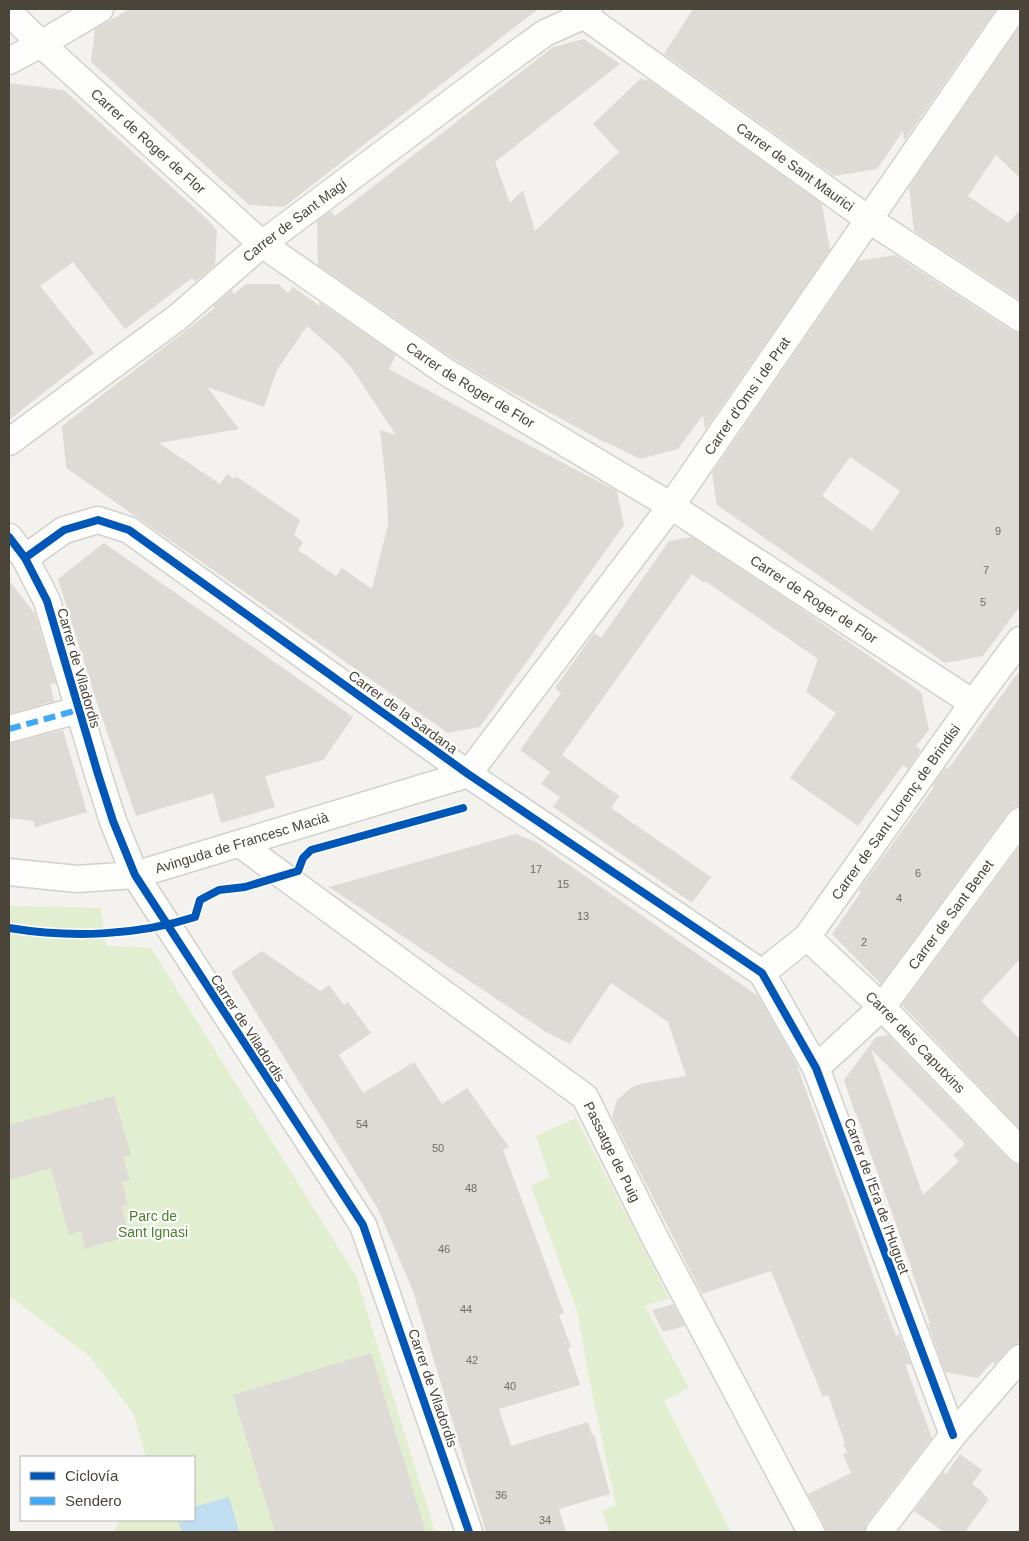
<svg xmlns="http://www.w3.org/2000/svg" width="1029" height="1541" font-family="Helvetica,sans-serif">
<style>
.green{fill:#e1eecf}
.water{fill:#c0ddf1}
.building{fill:#dedbd6;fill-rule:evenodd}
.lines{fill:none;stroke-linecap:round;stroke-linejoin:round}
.street-casing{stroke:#d2d0cb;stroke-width:29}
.street{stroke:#fdfdfc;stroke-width:26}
.quiet{stroke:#3fa9f5;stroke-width:6;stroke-dasharray:12 6;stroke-linecap:butt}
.cycleway-casing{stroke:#fff;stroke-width:11}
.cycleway{stroke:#0057b8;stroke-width:8}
.labels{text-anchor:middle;stroke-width:4.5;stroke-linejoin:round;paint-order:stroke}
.number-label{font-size:11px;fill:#706a61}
.street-label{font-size:14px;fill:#4b4439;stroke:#fff}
.park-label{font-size:14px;fill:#4a7f2a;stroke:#fff}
</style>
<rect width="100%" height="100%" fill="#f4f2ee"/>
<!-- green -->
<g class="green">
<path d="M9 906 101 908 106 946 151 948 356 1276 435 1532H114L119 1520H194V1457H146L133 1413 90 1357 9 1296Z"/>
<path d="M576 1118 669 1298 645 1306 689 1388 664 1401 731 1532H610L602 1511 616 1505 588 1373 577 1310 531 1186 550 1177 536 1136Z"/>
</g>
<!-- water -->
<path class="water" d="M229 1497 239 1532H182L178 1520H194V1507Z"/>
<!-- building -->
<g class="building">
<path d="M130 9H538L284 207 249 205 91 62 95 29Z"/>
<path d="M693 9H996L904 141 903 131 877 169 834 176 664 54Z"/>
<path d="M1020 26V178L996 155 968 196 1008 223 1020 210V300L914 231 909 187Z"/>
<path d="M584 39 620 64 495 162 510 203 523 190 535 231 619 152 593 124 641 78 646 81 647 79 822 204 830 250 705 430 703 415 678 449 640 459 606 442V443L498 385 454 359 318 265 317 221 331 211 335 216 553 47Z"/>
<path d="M9 83 64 90 208 220 217 231 215 265 195 282 192 278 125 329 73 262 40 286 94 353 9 420Z"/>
<path d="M895 255 1012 331 1020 333V606L983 656 945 663 717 505 712 473 858 261ZM850 457 900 491 872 531 822 496Z"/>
<path d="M246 284H278L288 293 293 287 320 306 319 302 396 355 389 369 523 442 617 491 624 525 480 727 448 733 66 468 62 426 215 308 213 306 232 290 234 294ZM307 326 340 355 353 370 396 435 380 430 387 495 388 525 372 589 342 568 336 576 298 550 303 542 294 535 300 520 236 476 234 479 227 474 220 484 159 443 239 429 207 387 264 407 277 370Z"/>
<path d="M692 537 794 604 921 692 929 730 916 746 921 750 908 769 903 765 858 826 790 778 836 713 806 692 818 659 705 581 704 583 692 574 562 755 619 796 611 808 711 877 692 903 553 807 560 797 541 784 550 772 520 750 561 693 555 688 594 633 601 638 669 541Z"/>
<path d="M104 543 353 717 323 760 265 776 275 807 221 823 213 793 136 816 96 700 58 579Z"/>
<path d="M9 580 35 614 56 683 50 684 54 701 9 714Z"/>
<path d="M1020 670V806L1014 807 1008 812 881 984 832 934 861 892 859 890 934 787 932 786 946 767 948 769Z"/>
<path d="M63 730 87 812 35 827 33 821 9 818V744Z"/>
<path d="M516 834 536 842 758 996 796 1063 876 1283 896 1336 899 1334 911 1365 905 1364 932 1438 867 1523 864 1532H826L824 1525 808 1494 851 1473 843 1455 847 1452 843 1443H845L828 1395 823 1397 771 1271 702 1294 612 1117 617 1100 632 1087 640 1084 686 1076 668 1022 611 983 570 1044 546 1032 329 887Z"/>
<path d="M1020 846V959L981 1001 1020 1039V1129L902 1005Z"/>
<path d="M262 951 320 991 329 985 344 1005 348 1002 371 1033 339 1055 363 1093 414 1062 442 1104 467 1088 509 1147 503 1150 564 1313 559 1315 571 1347 568 1348 580 1385 499 1409 511 1446 588 1422 592 1435 594 1434 610 1494 559 1509 566 1532H486L413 1291 378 1209 231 972Z"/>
<path d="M888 1035 1009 1160 1015 1164 1020 1165V1343L1015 1344 1009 1348 995 1364 992 1362 978 1378 945 1372 928 1324 930 1323 911 1269H912L856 1113H855L844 1080 876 1037ZM871 1049 965 1144 953 1155 959 1161 923 1195Z"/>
<path d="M114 1096 131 1155 123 1157 130 1180 122 1182 128 1205 122 1207 129 1236 85 1249 81 1231 69 1235 51 1168 9 1180V1125Z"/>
<path d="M673 1304 685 1326 663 1332 652 1310Z"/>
<path d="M371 1353 426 1532H275L233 1395Z"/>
<path d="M960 1454 982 1470 972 1484 983 1492 982 1493 989 1499 965 1532H944L914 1511 944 1471 945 1475Z"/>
</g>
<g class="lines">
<defs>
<g id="street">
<path id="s1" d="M575 9 868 219 1020 318"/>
<path id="s2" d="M9 12 41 44 262 244 446 372 671 506 973 703"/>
<path d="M9 61 41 44 100 9"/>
<path id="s3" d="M9 442 178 317 262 244 505 62 545 33 585 15 589 9"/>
<path d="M9 537 25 558 47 601 98 774 113 821 135 875 363 1225 469 1532"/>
<path d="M25 558 64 530 98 520 129 530 468 774 762 973 816 1068 953 1435"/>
<path d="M9 729 78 710"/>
<path id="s4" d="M468 774 671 506 1014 9"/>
<path id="s5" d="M240 844 585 1097 654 1236 811 1532"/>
<path id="s6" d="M9 872 77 879 135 875 468 774"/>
<path id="s7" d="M807 937 882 1007 1020 1150"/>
<path id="s8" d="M762 973 807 937 973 703 1020 640"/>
<path id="s9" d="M816 1068 882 1007 1020 821"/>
<path d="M879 1532 953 1435 1020 1358"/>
</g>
</defs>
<!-- street casing -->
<use href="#street" class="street-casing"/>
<!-- street -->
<use href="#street" class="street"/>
<!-- quiet -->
<path class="quiet" d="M9 729 78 710"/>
<defs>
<g id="cycleway">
<path d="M9 537 25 558 47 601 98 774 113 821 135 875 363 1225 469 1532"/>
<path d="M25 558 64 530 98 520 129 530 468 774 762 973 816 1068 953 1435"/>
<path d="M9 928C70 938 136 936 195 917L200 900 219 890 245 887 298 871 303 858 311 850 463 808"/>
</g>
</defs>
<!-- cycleway casing -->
<use href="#cycleway" class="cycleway-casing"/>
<!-- cycleway -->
<use href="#cycleway" class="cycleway"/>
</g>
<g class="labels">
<!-- number labels -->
<g class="number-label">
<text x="998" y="535">9</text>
<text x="986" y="574">7</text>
<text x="983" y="606">5</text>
<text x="536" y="873">17</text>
<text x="918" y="877">6</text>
<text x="563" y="888">15</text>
<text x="899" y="902">4</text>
<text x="583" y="920">13</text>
<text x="864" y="946">2</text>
<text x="362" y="1128">54</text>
<text x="438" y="1152">50</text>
<text x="471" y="1192">48</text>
<text x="444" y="1253">46</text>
<text x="466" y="1313">44</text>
<text x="472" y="1364">42</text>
<text x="510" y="1390">40</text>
<text x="501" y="1499">36</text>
<text x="545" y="1524">34</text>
</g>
<!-- street labels -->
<g class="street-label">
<text dy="5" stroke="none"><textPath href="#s2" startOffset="190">Carrer de Roger de Flor</textPath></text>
<text dy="5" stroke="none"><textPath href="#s1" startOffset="271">Carrer de Sant Maurici</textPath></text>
<text dy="5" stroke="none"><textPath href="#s3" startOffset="362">Carrer de Sant Magí</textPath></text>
<text dy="5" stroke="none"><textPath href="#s2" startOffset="595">Carrer de Roger de Flor</textPath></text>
<text dy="5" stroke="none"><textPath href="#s4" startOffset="470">Carrer d'Oms i de Prat</textPath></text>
<text dy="5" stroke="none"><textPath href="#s2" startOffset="1000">Carrer de Roger de Flor</textPath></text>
<text transform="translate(79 668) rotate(74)" y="5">Carrer de Viladordis</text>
<text transform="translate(403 712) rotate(36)" y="5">Carrer de la Sardana</text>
<text dy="5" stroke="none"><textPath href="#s8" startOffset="211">Carrer de Sant Llorenç de Brindisi</textPath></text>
<text dy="5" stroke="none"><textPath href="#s6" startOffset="238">Avinguda de Francesc Macià</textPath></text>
<text dy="5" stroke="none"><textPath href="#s9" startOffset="205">Carrer de Sant Benet</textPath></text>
<text transform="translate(248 1028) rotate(57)" y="5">Carrer de Viladordis</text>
<text dy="5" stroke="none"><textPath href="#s7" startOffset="151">Carrer dels Caputxins</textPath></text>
<text dy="5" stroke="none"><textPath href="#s5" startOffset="489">Passatge de Puig</textPath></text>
<text transform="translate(877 1196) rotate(70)" y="5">Carrer de l'Era de l'Huguet</text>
<text transform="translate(433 1388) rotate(71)" y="5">Carrer de Viladordis</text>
</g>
<!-- park labels -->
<g class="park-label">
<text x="153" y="1221">Parc de<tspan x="153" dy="16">Sant Ignasi</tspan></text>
</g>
</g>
<!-- border -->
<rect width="1029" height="1541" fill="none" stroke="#4b4439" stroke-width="20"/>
<!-- legend -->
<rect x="20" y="1456" width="175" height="65" fill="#ffffff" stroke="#b7b4b0"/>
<rect x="30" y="1472" width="25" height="8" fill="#0057b8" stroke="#b7b4b0"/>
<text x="65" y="1481" font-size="15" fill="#4b4439">Ciclovía</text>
<rect x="30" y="1497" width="25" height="8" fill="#3fa9f5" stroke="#b7b4b0"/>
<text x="65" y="1506" font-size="15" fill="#4b4439">Sendero</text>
</svg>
